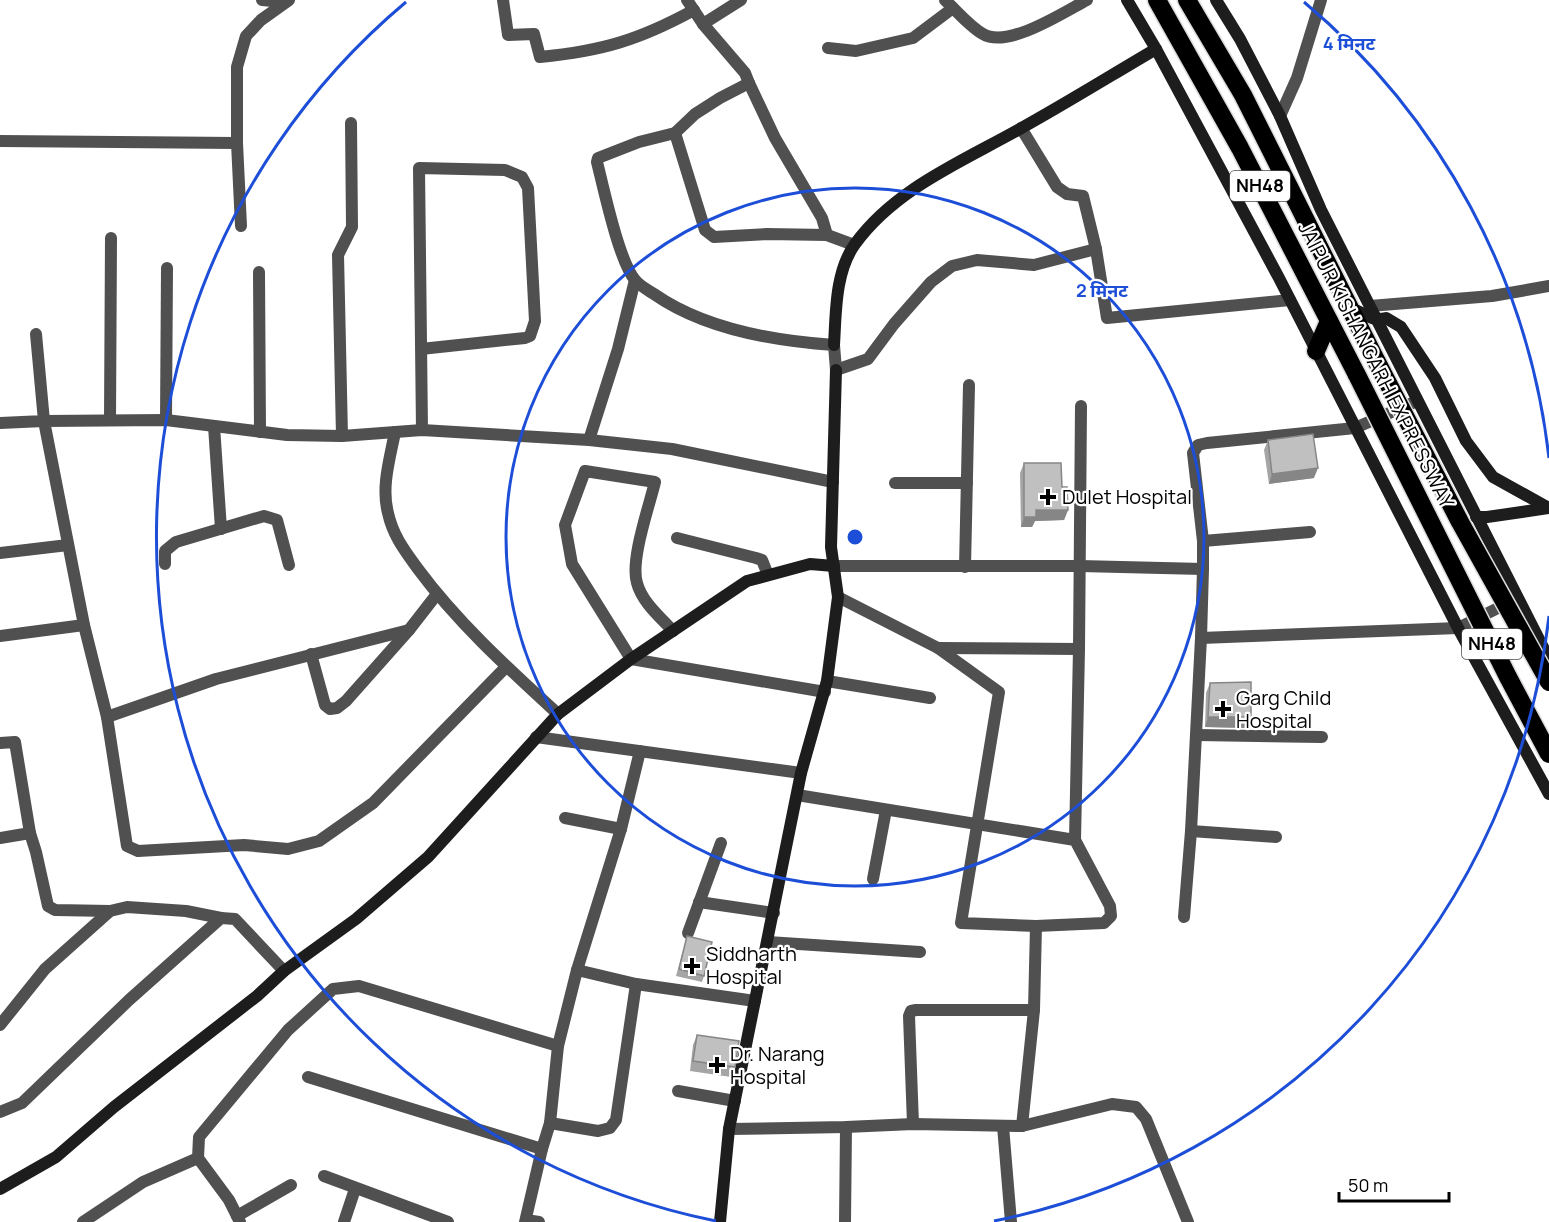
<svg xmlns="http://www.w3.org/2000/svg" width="1549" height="1222" font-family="Manrope,'Noto Sans Devanagari',sans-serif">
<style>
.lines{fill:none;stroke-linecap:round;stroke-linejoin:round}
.highway-casing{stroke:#dbdbdb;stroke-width:21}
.street{stroke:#505050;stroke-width:12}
.secondary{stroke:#1d1d1d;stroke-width:12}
.highway{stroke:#000;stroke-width:18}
.highway-bridge-casing{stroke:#dbdbdb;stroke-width:21;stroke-linecap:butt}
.highway-bridge{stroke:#000;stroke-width:18}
.wall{fill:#a5a5a5}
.shaded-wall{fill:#868686}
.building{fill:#c0c0c0;stroke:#868686;stroke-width:1.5}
.ring{fill:none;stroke:#1d4ed8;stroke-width:3}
.poi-dot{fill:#000;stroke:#fff;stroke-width:2}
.labels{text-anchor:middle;stroke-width:4.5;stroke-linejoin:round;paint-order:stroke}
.shield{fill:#fff;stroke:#4c4c4c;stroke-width:1.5}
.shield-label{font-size:18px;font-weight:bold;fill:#000}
.street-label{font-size:20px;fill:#000;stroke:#fff}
.poi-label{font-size:20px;fill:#000;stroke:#fff;text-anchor:start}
.centre{fill:#1d4ed8;stroke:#fff;stroke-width:3}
.ring-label{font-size:18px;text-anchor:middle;font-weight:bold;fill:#1d4ed8;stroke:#fff;stroke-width:4.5;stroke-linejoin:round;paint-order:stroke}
</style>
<rect width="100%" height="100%" fill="#fff"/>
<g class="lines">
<defs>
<g id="highway">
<path d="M1157 0 1240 148 1357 375"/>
<path d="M1187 0 1243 95 1377 362"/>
<path d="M1316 351 1329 321"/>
</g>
</defs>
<!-- highway casing -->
<use href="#highway" class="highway-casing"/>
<!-- street -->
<g class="street">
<path d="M262 0 284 2"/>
<path d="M503 0 508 35 534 34 540 57C602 51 639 40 694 10"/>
<path d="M687 0 703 24 745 73 749 83 720 98 695 114 675 133 639 142 598 158 597 162C604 190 619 261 635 280 640 286 648 290 654 294 704 329 774 341 834 345L836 370 868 359 894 324 931 282 952 266 977 260 1034 265 1096 249 1083 196 1067 194 1057 187 1021 128"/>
<path d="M945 0C957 11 969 26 983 34 1008 49 1064 12 1087 0"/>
<path d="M703 24 741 0"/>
<path d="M828 48 856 51 913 38 953 8"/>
<path d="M749 83 775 138 822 218 827 235"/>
<path d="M1280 116 1297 78 1321 0"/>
<path d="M675 133 705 230 714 237 767 234 827 235 854 245"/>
<path d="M0 141 237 143 241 226"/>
<path d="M237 143V67L246 36 261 20 289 0"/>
<path d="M1096 249 1107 318 1290 300"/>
<path d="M259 272 260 432"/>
<path d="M1370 306 1492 296 1549 286"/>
<path d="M421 349 525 338 530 336 535 321 528 188 522 177 505 170 419 168 422 430"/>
<path d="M110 420 111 238"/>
<path d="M166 420 167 268"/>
<path d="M0 423 44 421 36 334"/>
<path d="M214 426 221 529"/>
<path d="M395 432C390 458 381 487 388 513 393 536 405 551 418 569 458 623 509 669 558 714"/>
<path d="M342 436 338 255 352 227 351 123"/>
<path d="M589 440 618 349 635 280"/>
<path d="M895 483H967"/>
<path d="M677 538 756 558 762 560 768 575"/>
<path d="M1203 541 1310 532"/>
<path d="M0 553 68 545"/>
<path d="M165 564V551L176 542 264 516 277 520 289 565"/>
<path d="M834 566H1080L1203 569"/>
<path d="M965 567 969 385"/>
<path d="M84 625 107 717 127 846 138 851 244 845 288 849 319 841 373 803 506 667"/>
<path d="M673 631C660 617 642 602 637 583 630 560 649 507 655 482L585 471 565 525 572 564 631 659 825 692"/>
<path d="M0 636 84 625 44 421 166 420 287 435 342 436 422 430 589 440 672 449 833 482"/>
<path d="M1201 638 1458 628 1512 601"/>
<path d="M938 648 1079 649"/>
<path d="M311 654 325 705 330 709 337 708 346 701 409 630 437 594"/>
<path d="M827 681 930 698"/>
<path d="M107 717 216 679 409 630"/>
<path d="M1197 735 1322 737"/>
<path d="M536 737 801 773"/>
<path d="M0 743 15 742 30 833 0 838"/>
<path d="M797 795 1075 840 1110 906 1111 916 1104 923 1036 926 961 923 999 692 938 648 838 597"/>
<path d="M565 818 621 829"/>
<path d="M1191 831 1276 837"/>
<path d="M30 833 36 852 48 906 55 910 110 911"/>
<path d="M1075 840 1079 649 1081 406"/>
<path d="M873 879 886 810"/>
<path d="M699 902 774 913"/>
<path d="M1184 917 1191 831 1201 638 1203 569V541L1193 453 1198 445 1207 443 1355 428 1417 401"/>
<path d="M688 933 721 843"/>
<path d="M768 942 920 952"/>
<path d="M636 984 755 1001"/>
<path d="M0 1025 45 969 110 911 127 907 186 911 221 918"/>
<path d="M308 1077 542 1149"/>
<path d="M678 1091 735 1101"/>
<path d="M0 1112 22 1103 129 1000 221 918 235 919 284 971"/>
<path d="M550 1123 598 1131 610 1128 616 1120 636 984 577 970"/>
<path d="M913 1124 909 1016 911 1011 916 1010H1034"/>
<path d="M1003 1126 1011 1222"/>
<path d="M1022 1126 1112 1104 1136 1107 1146 1119 1188 1222"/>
<path d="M729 1129 846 1127 913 1124 1022 1126 1034 1010 1036 926"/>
<path d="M198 1158 229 1200 240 1222"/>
<path d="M324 1176 448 1222"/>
<path d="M237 1216 291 1185"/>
<path d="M526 1220 539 1222"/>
<path d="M83 1222 143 1182 198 1158 199 1137 288 1030 333 989 359 986 558 1046"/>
<path d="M344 1222 355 1189"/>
<path d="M525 1222 542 1149 550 1123 558 1046 577 970 621 829 640 751"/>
<path d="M845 1222 846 1127"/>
</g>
<!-- secondary -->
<g class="secondary">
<path d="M1127 0 1156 49 1279 278 1458 628 1549 794"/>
<path d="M1216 0 1240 39 1280 116 1321 210 1549 659"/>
<path d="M1351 309C1366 312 1368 322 1386 318L1401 327 1435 378 1466 441 1493 477 1547 507"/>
<path d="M834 345C836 312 835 272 855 244 895 189 961 162 1018 130 1065 104 1110 76 1156 49"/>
<path d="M1476 517H1487L1549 508"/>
<path d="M0 1189 56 1157 114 1107 257 996 284 971 356 919 428 857 558 714 631 659 747 581 810 564 834 566"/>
<path d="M720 1222 729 1129 801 773 827 681 838 597 831 547 836 370"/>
</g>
<!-- highway -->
<use href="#highway" class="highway"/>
<defs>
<g id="highway-bridge">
<path d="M1377 362 1460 522 1549 682"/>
<path d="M1357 375 1508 677 1549 754"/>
</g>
</defs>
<!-- highway-bridge casing -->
<use href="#highway-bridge" class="highway-bridge-casing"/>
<!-- highway-bridge -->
<use href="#highway-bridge" class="highway-bridge"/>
</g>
<!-- wall -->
<g class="wall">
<path d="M1268 440 1314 478 1269 484 1264 450Z"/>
<path d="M1024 463 1062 487 1068 510 1064 520 1035 521 1032 527H1021L1020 473Z"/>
<path d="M1210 683 1248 728 1205 727 1206 693Z"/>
<path d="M687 936 704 976 702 982 676 976Z"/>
<path d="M697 1035 735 1067 731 1077 690 1071 693 1045Z"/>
</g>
<!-- shaded-wall -->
<g class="shaded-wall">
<path d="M1318 468 1314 478 1269 484 1272 474Z"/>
<path d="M1036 510H1068L1064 520 1035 521 1032 527H1021L1024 517Z"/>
<path d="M1208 717H1251L1248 728 1205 727Z"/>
</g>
<!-- building -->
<g class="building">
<path d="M1313 434 1318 468 1272 474 1268 440Z"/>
<path d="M1024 463H1061L1062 487H1067L1068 510H1036V517H1024Z"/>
<path d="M1251 682V717H1208L1210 683Z"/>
<path d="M687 936 712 942 704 976 679 969Z"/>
<path d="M697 1035 739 1041 735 1067 693 1061Z"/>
</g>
<!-- distance rings -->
<g class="ring">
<circle cx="855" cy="537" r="349"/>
<path d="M1549 616A698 698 0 0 1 994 1221M716 1221A698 698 0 0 1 406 2M1304 2A698 698 0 0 1 1549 458"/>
</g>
<!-- markers -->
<g class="poi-dot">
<path d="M1045 488h6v6h6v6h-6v6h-6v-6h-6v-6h6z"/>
<path d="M1220 700h6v6h6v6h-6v6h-6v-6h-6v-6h6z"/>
<path d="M689 957h6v6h6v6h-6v6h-6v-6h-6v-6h6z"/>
<path d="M714 1056h6v6h6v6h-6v6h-6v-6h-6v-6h6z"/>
</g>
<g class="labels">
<!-- shield labels -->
<g class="shield">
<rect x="1230" y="171" width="60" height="30" rx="4.5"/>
<rect x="1462" y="629" width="60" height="30" rx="4.5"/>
</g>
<g class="shield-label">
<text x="1260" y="192">NH48</text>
<text x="1492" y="650">NH48</text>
</g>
<!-- street labels -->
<g class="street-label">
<text transform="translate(1376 365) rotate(63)" y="7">JAIPUR KISHANGARH EXPRESSWAY</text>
</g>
<!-- poi labels -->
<g class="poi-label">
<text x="1062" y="504">Dulet Hospital</text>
<text x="1236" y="705">Garg Child<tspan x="1236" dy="23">Hospital</tspan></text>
<text x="706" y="961">Siddharth<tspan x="706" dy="23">Hospital</tspan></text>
<text x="730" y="1061">Dr. Narang<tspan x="730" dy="23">Hospital</tspan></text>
</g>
</g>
<circle cx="855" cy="537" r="9" class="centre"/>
<g class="ring-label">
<text x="1349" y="50">4 मिनट</text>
<text x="1102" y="297">2 मिनट</text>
</g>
<!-- scale -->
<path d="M1339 1192v9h110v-9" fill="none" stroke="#000000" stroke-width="3"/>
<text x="1348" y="1192" font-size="18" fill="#000000" stroke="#ffffff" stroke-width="4.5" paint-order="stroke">50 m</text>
</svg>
